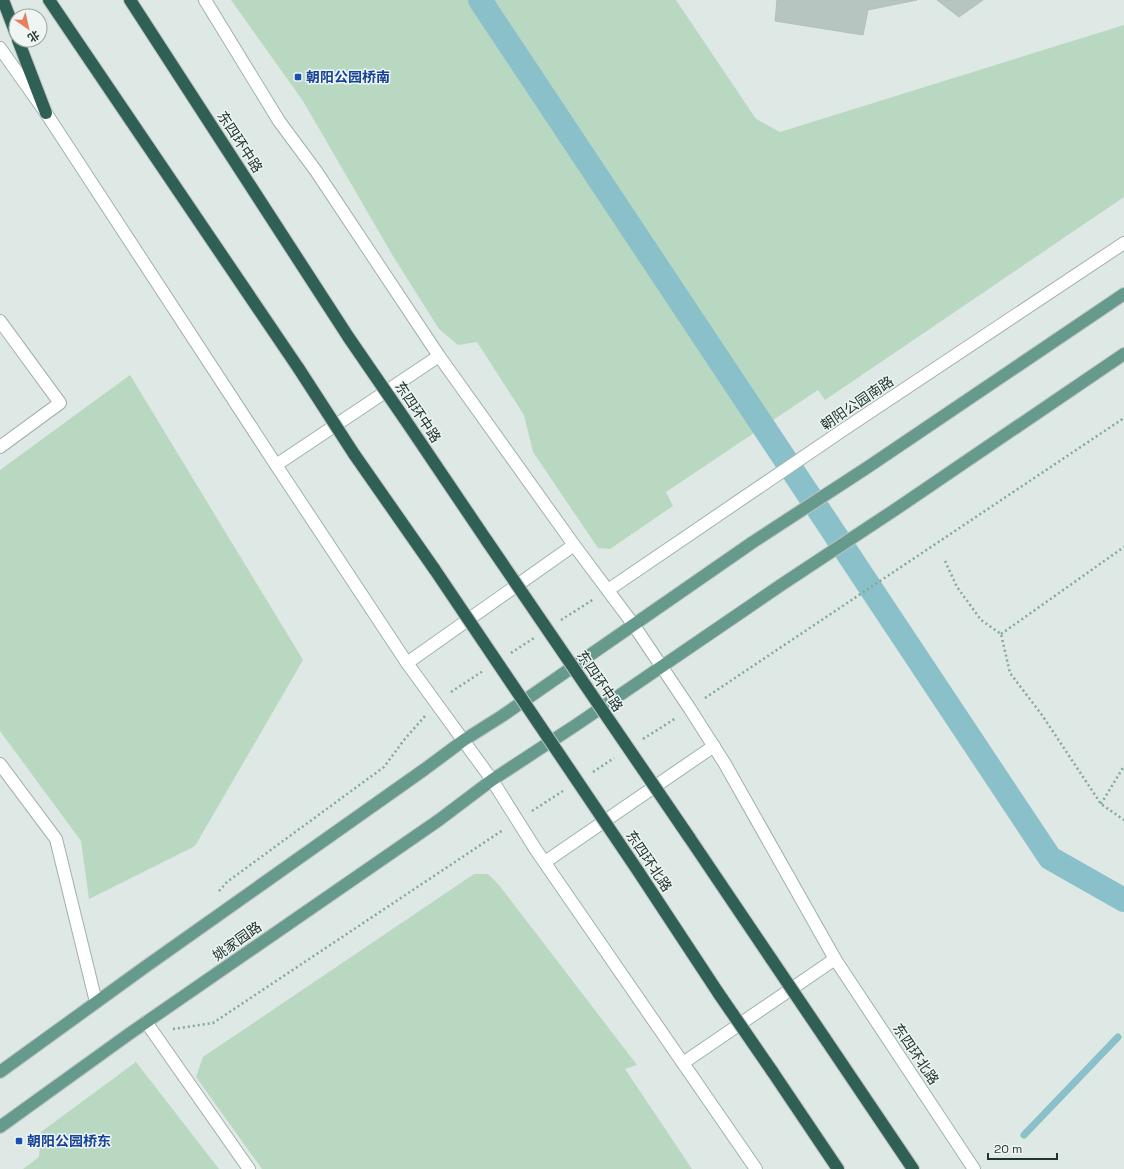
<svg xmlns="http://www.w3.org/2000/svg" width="1124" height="1169" font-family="'Space Grotesk','Noto Sans SC',sans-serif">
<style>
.green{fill:#b9d8c1}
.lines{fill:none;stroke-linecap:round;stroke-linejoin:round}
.stream{stroke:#8ac0c9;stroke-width:7}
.canal{stroke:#8ac0c9;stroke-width:24}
.building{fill:#b7c5c0;stroke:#b1c1ba}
.street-casing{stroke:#a2afaa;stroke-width:14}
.secondary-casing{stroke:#9fb3ab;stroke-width:14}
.primary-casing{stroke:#bcc3c1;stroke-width:14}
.highway-casing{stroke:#bcc3c1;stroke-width:14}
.path{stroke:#81a99c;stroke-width:2.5;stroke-dasharray:2 3;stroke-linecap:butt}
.street{stroke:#fff;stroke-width:12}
.secondary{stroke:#fff;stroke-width:12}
.primary{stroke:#669a8c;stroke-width:12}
.highway{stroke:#305f55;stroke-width:12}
.highway-bridge-casing{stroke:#bcc3c1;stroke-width:14;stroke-linecap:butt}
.highway-bridge{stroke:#305f55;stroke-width:12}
.transit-dot{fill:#1a4fb4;stroke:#eef5f2;stroke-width:1.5}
.labels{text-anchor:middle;stroke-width:3;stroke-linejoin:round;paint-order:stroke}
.transit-label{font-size:14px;font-weight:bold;fill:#164399;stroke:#eef5f2;text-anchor:start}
.street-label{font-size:14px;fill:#213630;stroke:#eef5f2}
</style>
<rect width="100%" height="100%" fill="#dee8e4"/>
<!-- green -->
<g class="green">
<path d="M231 0H676L756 119 780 132 1124 25V197L825 400 818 390 666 492 673 506 610 549 598 548 533 452 524 415 477 342 458 345 439 329 393 256 303 101Z"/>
<path d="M130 375 303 660 195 846 89 899 81 841 0 731V470Z"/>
<path d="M474 874H488L499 885 637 1065 625 1069 692 1169H262L196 1077 203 1057Z"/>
<path d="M136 1062 219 1169H23L39 1157 41 1132Z"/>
</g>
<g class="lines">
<!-- stream -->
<path class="stream" d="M1024 1135 1118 1037"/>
<!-- canal -->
<path class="canal" d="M480 0 1050 858 1124 900"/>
</g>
<!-- building -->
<g class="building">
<path d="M777 0H917L868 10 863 35 775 21Z"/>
<path d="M937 0H983L959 17Z"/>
</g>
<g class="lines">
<defs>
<g id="street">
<path d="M0 321 60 403 0 447"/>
<path d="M0 764 56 839 96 1002"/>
<path d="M146 1022 249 1169"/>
</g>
<g id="secondary">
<path d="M205 0 279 121 316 171 439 356 574 545 633 624 690 709 725 764 835 959 974 1169"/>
<path d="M0 48 46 113 276 465 407 663 492 780 536 850 756 1169"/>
<path d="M276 465 439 356"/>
<path d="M608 590 843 430 1124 243"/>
<path d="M407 663 574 545"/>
<path d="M545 862 714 746"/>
<path d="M683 1063 835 959"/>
</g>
<g id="primary">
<path d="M0 1072 145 967 425 769 464 740 502 716 753 542 868 467 1124 294"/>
<path d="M0 1127 129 1034 439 820 492 780 576 725 781 585 896 509 1124 354"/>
</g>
<g id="highway">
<path d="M3 0 16 34"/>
<path d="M49 0 299 369"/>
<path d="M130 0 349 338"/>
<path d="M18 40 46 113"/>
<path d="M404 418 487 541"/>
<path d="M354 454 435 570"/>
<path d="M689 837 772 960"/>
<path d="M638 871 719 994"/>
<path d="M824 1037 913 1169"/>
<path d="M772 1071 838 1169"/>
</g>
</defs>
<!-- street casing -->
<use href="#street" class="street-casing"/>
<!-- secondary casing -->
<use href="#secondary" class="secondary-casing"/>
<!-- primary casing -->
<use href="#primary" class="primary-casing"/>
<!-- highway casing -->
<use href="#highway" class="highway-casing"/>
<!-- path -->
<g class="path">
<path d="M945 561 957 587 981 620 1001 634 1010 673 1042 715 1101 804 1124 820"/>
<path d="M561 620 594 599"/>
<path d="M1001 634 1124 547"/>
<path d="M511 653 534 638"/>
<path d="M451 692 483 671"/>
<path d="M705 698 1124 418"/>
<path d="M643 739 676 718"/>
<path d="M593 772 614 758"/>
<path d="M1101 804 1124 766"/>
<path d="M532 811 563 791"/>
<path d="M219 891 227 882 384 767 404 740 425 716"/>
<path d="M173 1029 213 1023 503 830"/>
</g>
<!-- street -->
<use href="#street" class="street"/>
<!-- secondary -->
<use href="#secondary" class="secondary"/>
<!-- primary -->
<use href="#primary" class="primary"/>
<!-- highway -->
<use href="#highway" class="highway"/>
<defs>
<g id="highway-bridge">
<path d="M349 338 404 418"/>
<path d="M299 369 354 454"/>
<path d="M487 541 689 837"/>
<path d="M435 570 638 871"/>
<path d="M772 960 824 1037"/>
<path d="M719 994 772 1071"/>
</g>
</defs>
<!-- highway-bridge casing -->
<use href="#highway-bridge" class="highway-bridge-casing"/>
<!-- highway-bridge -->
<use href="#highway-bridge" class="highway-bridge"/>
</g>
<!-- markers -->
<g class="transit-dot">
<rect x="294" y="73" width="8" height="8" rx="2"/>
<rect x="15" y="1137" width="8" height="8" rx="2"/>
</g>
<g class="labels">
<!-- transit labels -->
<g class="transit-label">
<text x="306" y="82">朝阳公园桥南</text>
<text x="27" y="1146">朝阳公园桥东</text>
</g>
<!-- street labels -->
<g class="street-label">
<text transform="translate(240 142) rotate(57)" y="5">东四环中路</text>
<text transform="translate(857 403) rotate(-34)" y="5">朝阳公园南路</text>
<text transform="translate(418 412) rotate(56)" y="5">东四环中路</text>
<text transform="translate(600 681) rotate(56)" y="5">东四环中路</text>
<text transform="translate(649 861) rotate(56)" y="5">东四环北路</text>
<text transform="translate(237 941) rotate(-35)" y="5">姚家园路</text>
<text transform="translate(916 1054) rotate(56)" y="5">东四环北路</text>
</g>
</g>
<!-- north arrow -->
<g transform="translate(28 28) rotate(146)"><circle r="19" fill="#eef5f2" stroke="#9ca9a4"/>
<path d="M0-3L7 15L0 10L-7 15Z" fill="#e47f60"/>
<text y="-6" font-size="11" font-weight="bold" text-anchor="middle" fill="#213630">北</text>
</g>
<!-- scale -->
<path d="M988 1153v6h69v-6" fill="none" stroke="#213630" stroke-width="2"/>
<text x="994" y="1153" font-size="12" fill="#213630" stroke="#eef5f2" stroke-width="3" paint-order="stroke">20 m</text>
</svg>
